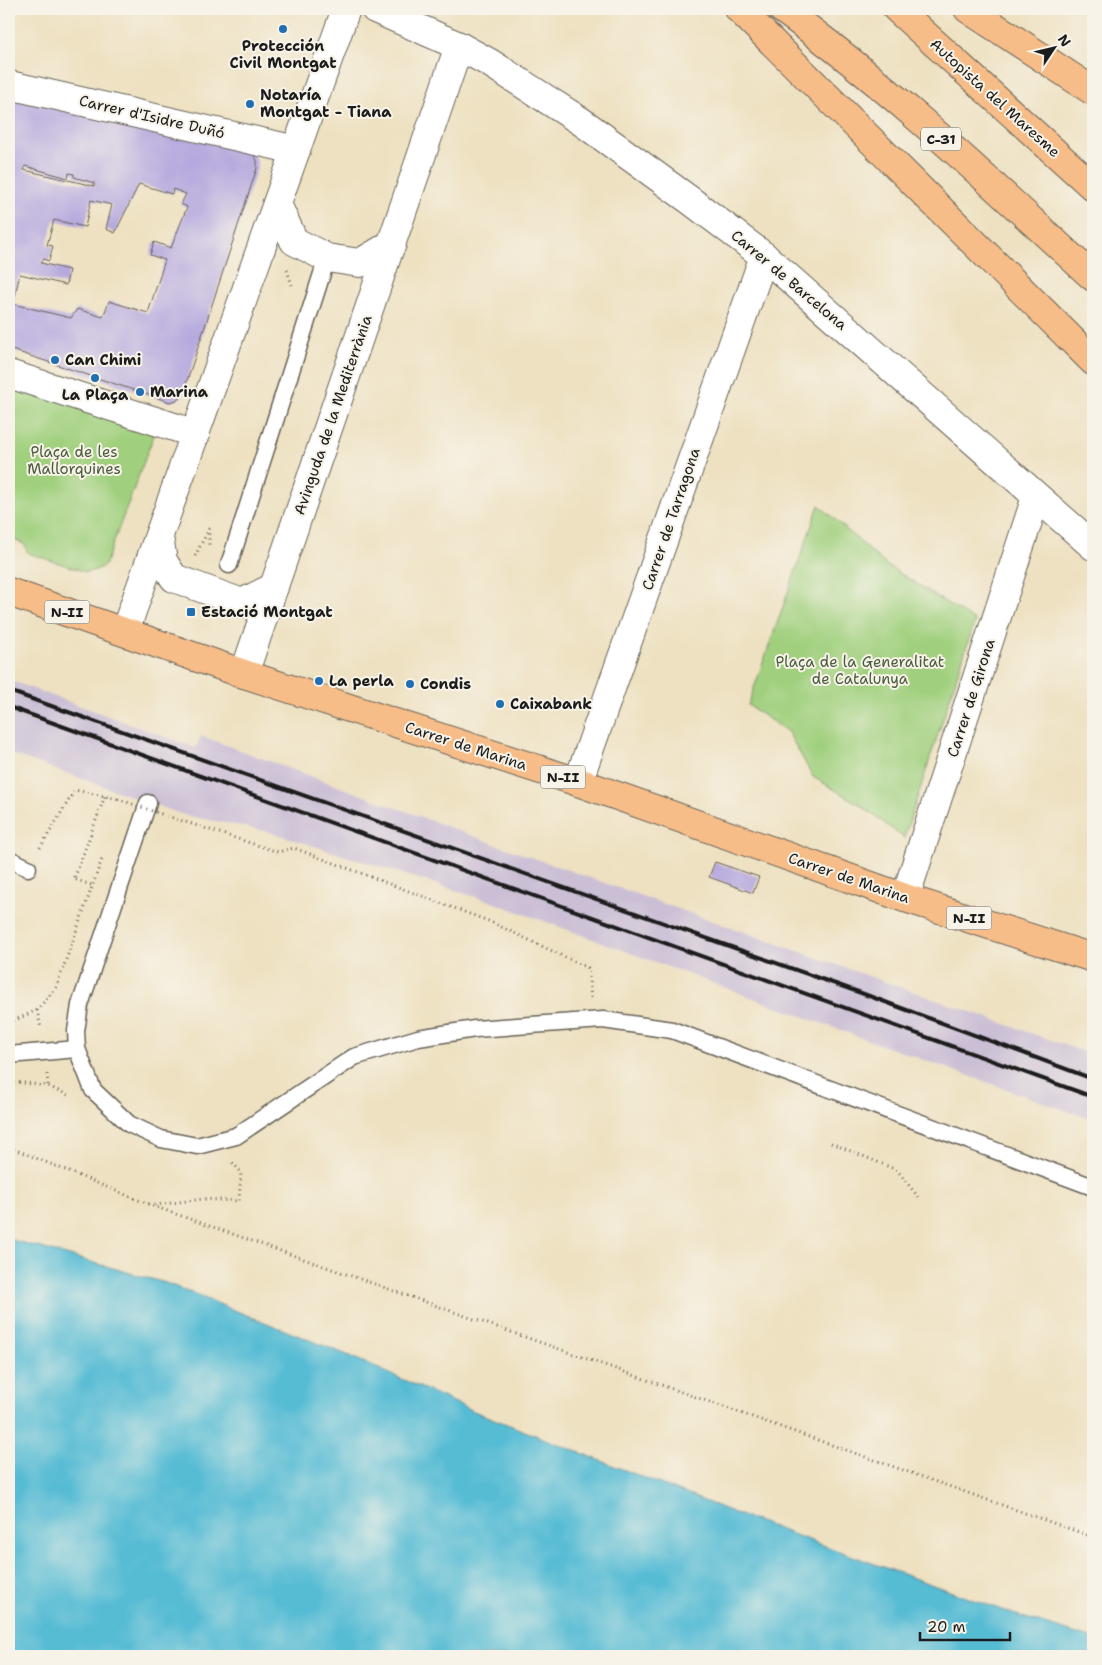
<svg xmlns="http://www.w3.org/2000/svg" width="1102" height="1665" font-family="'Shantell Sans',sans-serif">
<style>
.industrial{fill:#cbbfd5}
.green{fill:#a0d07e;stroke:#5e764d}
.water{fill:#56bcd4;stroke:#396c78}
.building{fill:#b5a8de;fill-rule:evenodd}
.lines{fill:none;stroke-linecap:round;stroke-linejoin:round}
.lane-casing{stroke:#666156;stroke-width:19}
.street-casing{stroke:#666156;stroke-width:30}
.primary-casing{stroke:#666156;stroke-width:30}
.highway-casing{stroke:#666156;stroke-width:30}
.path{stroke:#666156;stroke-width:3;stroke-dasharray:1 4;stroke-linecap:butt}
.lane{stroke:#fff;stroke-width:16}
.street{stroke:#fff;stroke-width:28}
.primary{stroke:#f7bd88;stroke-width:28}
.highway{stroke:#f7bd88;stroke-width:28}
.rail{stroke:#1c1c1c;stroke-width:4}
.path-bridge{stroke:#666156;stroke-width:3;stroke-dasharray:1 4;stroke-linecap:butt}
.poi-dot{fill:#1f6fb2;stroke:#f7f3e8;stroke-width:2}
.labels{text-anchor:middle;stroke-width:4;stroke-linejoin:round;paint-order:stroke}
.shield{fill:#f7f3e8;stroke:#5e5c59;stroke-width:1}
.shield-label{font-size:14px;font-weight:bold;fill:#1c1c1c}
.poi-label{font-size:15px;font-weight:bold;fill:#1c1c1c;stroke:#f7f3e8;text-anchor:start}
.street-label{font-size:15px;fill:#1c1c1c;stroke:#f7f3e8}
.park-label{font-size:15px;fill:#4a5b3e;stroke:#f7f3e8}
</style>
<rect width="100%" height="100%" fill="#f7f3e8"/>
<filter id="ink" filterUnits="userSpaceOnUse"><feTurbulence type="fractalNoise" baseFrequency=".02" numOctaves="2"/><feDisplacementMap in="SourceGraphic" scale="10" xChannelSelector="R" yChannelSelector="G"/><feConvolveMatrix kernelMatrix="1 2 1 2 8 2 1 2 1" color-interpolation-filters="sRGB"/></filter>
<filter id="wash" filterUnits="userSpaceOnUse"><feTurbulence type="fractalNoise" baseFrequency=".0096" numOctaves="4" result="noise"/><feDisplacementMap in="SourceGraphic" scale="20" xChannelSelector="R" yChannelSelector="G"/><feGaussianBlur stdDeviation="1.12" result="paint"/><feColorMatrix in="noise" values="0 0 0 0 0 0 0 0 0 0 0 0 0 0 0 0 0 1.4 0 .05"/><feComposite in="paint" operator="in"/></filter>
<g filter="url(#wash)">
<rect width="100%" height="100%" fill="#eee1c1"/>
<!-- industrial -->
<path class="industrial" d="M9 680 196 748 201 736 511 850 1093 1055V1120L848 1033 489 901 270 832 184 815 9 753Z"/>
<!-- green -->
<g class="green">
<path d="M9 369 160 419 105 565 96 570 86 572 28 553 24 544 9 538Z"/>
<path d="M819 505 885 564 975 621 904 838 859 804 813 777 788 732 748 705Z"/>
</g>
<!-- water -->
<path class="water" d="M9 1239 166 1283 345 1354 476 1412 745 1517 1013 1614 1093 1639V1656H9Z"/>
<g id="blocks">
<!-- building -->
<g class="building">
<path d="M9 94 252 153 257 160V168L182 396 177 400 170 402 9 349ZM25 166 68 178 69 173 74 174V177L94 183V186L24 170ZM139 184 172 194 173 189 186 194 181 204 187 207 171 248 154 242 150 255 165 260 148 313 109 301 103 317 77 309 71 318 13 304 20 274 66 285 69 270 41 263 43 259 49 261 53 246 47 245 54 220 85 227 91 200 112 205 106 229 115 233Z"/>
<path d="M715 862 759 877 753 893 709 877Z"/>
</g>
</g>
</g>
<g filter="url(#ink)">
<use href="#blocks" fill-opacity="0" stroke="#666156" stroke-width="1"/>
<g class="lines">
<defs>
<g id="lane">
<path d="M229 565 327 258"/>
<path d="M148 803 80 1005 76 1031 77 1049 93 1090 129 1124 161 1139 197 1146 236 1136 354 1057 418 1038 475 1029 603 1020 672 1030 1093 1187"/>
<path d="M9 859 28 868"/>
<path d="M9 1055 77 1049"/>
</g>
<g id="street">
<path d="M375 9 459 46 490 63 582 122 691 201 764 256 1093 546"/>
<path d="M9 85 296 150"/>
<path d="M277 204 294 241 327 258 360 263 392 244"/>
<path d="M9 374 196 434"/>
<path d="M159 537 163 561 174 578 242 603 274 587"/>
<path d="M125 631 346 9"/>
<path d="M244 674 459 46"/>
<path d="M578 782 764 256"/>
<path d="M905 898 1036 497"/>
</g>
<path id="primary" d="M9 592 244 674 578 782 905 898 1093 958"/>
<g id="highway">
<path d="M739 9 1093 361"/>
<path d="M782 9C893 89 992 185 1093 277"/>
<path d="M897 9 1093 187"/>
<path d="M968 9 1093 91"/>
</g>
</defs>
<!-- lane casing -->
<use href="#lane" class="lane-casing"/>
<!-- street casing -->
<use href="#street" class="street-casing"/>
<!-- primary casing -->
<use href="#primary" class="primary-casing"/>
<!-- highway casing -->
<use href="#highway" class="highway-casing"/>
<!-- path -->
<g class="path">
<path d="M287 270 292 285"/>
<path d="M195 556 209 529V545"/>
<path d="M167 816 278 852 294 848 491 922 588 968 591 998"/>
<path d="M40 848 75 790 118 799"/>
<path d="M91 885 74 879 105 796"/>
<path d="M37 1010 41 1028"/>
<path d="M9 1023 37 1010 56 988 102 859"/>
<path d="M47 1074 48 1086"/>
<path d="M9 1081 48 1086 70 1096"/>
<path d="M831 1143 897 1170 919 1198"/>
<path d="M9 1147 153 1206 1093 1537"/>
<path d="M155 1205 203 1199 239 1201 241 1172 231 1161"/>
</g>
<!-- lane -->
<use href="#lane" class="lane"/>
<!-- street -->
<use href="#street" class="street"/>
<!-- primary -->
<use href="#primary" class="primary"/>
<!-- highway -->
<use href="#highway" class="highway"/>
<!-- rail -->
<g class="rail">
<path d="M9 691 861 993 1093 1079"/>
<path d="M9 707 1093 1097"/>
</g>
<!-- path-bridge -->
<path class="path-bridge" d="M118 799 164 815"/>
</g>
</g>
<!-- markers -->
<g class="poi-dot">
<circle cx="283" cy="29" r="5"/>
<circle cx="250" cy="104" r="5"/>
<circle cx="55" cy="360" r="5"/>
<circle cx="95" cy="378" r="5"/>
<circle cx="140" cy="392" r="5"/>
<rect x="186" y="607" width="10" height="10" rx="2.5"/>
<circle cx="319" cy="681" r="5"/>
<circle cx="410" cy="684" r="5"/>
<circle cx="500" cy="704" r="5"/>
</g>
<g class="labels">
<!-- shield labels -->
<g class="shield">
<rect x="921" y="127.5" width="40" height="23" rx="4"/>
<rect x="44.5" y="600.5" width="45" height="23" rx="4"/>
<rect x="540.5" y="765.5" width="45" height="23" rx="4"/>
<rect x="946.5" y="906.5" width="45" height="23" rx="4"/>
</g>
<g class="shield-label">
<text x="941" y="144">C-31</text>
<text x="67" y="617">N-II</text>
<text x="563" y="782">N-II</text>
<text x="969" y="923">N-II</text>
</g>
<!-- poi labels -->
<g class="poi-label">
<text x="283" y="51" text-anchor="middle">Protección<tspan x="283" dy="17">Civil Montgat</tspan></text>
<text x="260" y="100">Notaría<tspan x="260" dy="17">Montgat - Tiana</tspan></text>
<text x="65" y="365">Can Chimi</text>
<text x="150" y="397">Marina</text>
<text x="95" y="400" text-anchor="middle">La Plaça</text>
<text x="201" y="617">Estació Montgat</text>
<text x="329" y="686">La perla</text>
<text x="420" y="689">Condis</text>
<text x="510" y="709">Caixabank</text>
</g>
<!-- street labels -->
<g class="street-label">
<text transform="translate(995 98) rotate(42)" y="5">Autopista del Maresme</text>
<text transform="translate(152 117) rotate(13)" y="5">Carrer d'Isidre Duñó</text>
<text transform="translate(789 280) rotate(40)" y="5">Carrer de Barcelona</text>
<text transform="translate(333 415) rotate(-71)" y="5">Avinguda de la Mediterrània</text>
<text transform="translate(671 519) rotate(-71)" y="5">Carrer de Tarragona</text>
<text transform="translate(971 698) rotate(-72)" y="5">Carrer de Girona</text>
<text transform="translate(466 746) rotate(18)" y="5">Carrer de Marina</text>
<text transform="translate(849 878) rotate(19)" y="5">Carrer de Marina</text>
</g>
<!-- park labels -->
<g class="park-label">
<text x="74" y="457">Plaça de les<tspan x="74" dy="17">Mallorquines</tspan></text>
<text x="860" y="667">Plaça de la Generalitat<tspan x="860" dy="17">de Catalunya</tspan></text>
</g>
</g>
<!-- margin -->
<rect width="1102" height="1665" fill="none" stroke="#f7f3e8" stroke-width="30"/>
<!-- north arrow -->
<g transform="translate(1054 48) rotate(55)" stroke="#f7f3e8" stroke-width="4" paint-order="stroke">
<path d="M0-4L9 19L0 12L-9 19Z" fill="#1c1c1c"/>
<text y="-8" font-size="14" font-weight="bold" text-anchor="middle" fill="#1c1c1c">N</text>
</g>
<!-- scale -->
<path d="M920 1632v8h90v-8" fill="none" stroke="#1c1c1c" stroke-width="2.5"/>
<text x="927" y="1632" font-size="15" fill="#1c1c1c" stroke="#f7f3e8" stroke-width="4" paint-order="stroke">20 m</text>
</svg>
